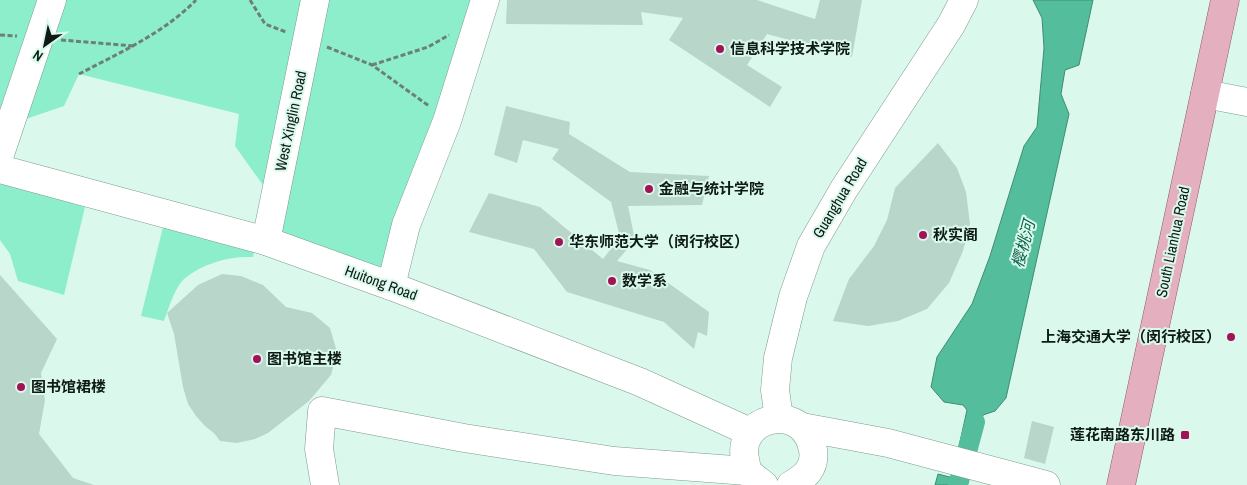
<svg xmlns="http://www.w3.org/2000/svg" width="1247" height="485" font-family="'Archivo Narrow','Noto Sans SC',sans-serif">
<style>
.green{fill:#8deecc}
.water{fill:#54bd9c;stroke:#3f8c74}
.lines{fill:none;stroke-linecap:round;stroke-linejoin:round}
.canal{stroke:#54bd9c;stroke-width:20}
.building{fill:#b8d7ca}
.minor-casing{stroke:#7d9a8f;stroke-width:29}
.major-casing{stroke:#8d5969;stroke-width:29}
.path{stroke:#6b8077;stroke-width:3;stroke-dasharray:5 2.5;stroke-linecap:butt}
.minor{stroke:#fff;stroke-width:28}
.major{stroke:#e4b0c0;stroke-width:28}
.poi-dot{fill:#a31256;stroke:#daf9ec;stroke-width:2}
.labels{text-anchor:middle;stroke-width:4;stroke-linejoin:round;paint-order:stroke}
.poi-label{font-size:15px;font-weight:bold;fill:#0e1a15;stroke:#daf9ec;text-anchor:start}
.street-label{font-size:15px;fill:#0e1a15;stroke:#daf9ec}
.water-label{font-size:16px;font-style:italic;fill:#0e634c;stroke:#daf9ec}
</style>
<rect width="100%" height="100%" fill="#daf9ec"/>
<!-- green -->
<g class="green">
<path d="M0 0H37L0 112Z"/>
<path d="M65 0H304L265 188 235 146 239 114 79 74 64 106 23 120Z"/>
<path d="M328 0H474L384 274 278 237Z"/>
<path d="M0 182 85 207 64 295 18 281 10 254 0 240Z"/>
<path d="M164 223 255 247 253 257C229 256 203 263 184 279 175 287 168 310 164 321L141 316Z"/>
</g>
<!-- water -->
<g class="water">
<path d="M1033 0H1093L1079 65 1065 70 1061 94 1069 114 1006 398 995 411 983 415 973 450 959 446 967 410 963 405 944 402 931 387 937 357 972 304 990 256 1024 146 1037 127 1044 48 1042 18Z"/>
<path d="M938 474 965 481 964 485H935Z"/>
</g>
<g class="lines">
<!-- canal -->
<path class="canal" d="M958 485 975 422"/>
</g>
<!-- building -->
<g class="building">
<path d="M507 0H757L815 19 820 0H862L852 57 767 34 747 65 782 87 770 107 669 40 683 18 641 12 643 25 506 24Z"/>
<path d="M506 106 570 122 569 134 630 172 709 176 702 205 628 206 635 240 617 261 650 270 709 312 707 336 698 332 694 349 664 322 567 292 534 249 469 232 489 193 540 207 603 259 620 237 611 202 552 159 559 149 523 140 517 163 494 155Z"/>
<path d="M938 143 957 168 966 192 970 224 963 251 949 283 927 309 898 321 868 326 833 321 849 279 874 246 887 220 895 188Z"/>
<path d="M222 274 241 276 263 285 286 307 312 313 330 328 337 352 331 375 309 401 268 433 255 439 237 443 220 441 214 433 206 427 196 416 188 404 183 387 174 334 167 313 198 285Z"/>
<path d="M0 275 57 339 41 373 45 400 39 434 73 478 94 485H0Z"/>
<path d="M1032 421 1054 427 1045 464 1024 458Z"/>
</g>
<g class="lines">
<defs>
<g id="minor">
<path d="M1205 94 1247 102"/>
<path d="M0 154 52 0"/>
<path d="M0 169 266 241 391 286 640 382 750 432"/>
<path d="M266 241 315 0"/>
<path d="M391 286 406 225 447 121 485 0"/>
<path d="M779 418 775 390 778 358 793 297 811 246 844 189 951 25 964 0"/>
<path d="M802 427 888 443 1046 485"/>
<path d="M325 485 319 449 322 411 464 438 614 461 747 471"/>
<path d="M764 485C759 481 750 475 747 470 746 467 746 462 745 459 736 416 804 400 813 450 816 468 805 477 791 485"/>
</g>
<path id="major" d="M1121 485 1225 0"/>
</defs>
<!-- minor casing -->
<use href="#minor" class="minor-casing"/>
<!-- major casing -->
<use href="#major" class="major-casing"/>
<!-- path -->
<g class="path">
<path d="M250 0 265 24 286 32"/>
<path d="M0 35 17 36"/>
<path d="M61 40 134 46"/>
<path d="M327 47 372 65 429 106"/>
<path d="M372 65 428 47 449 35"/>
<path d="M79 74C119 53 164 33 196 0"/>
</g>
<!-- minor -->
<use href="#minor" class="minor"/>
<!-- major -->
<use href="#major" class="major"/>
</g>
<!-- markers -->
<g class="poi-dot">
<circle cx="720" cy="49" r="5"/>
<circle cx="649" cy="189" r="5"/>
<circle cx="923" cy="235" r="5"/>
<circle cx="559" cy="242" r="5"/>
<circle cx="612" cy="281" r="5"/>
<circle cx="1231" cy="337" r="5"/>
<circle cx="257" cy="359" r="5"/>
<circle cx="21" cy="387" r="5"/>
<rect x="1180" y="430" width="10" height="10" rx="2.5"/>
</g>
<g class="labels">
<!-- poi labels -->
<g class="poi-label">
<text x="730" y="54">信息科学技术学院</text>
<text x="659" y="194">金融与统计学院</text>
<text x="933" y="240">秋实阁</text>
<text x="569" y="247">华东师范大学（闵行校区）</text>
<text x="622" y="286">数学系</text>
<text x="1221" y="342" text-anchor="end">上海交通大学（闵行校区）</text>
<text x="267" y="364">图书馆主楼</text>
<text x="31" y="392">图书馆裙楼</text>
<text x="1175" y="440" text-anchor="end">莲花南路东川路</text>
</g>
<!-- street labels -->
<g class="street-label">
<text transform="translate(291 121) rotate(-78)" y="5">West Xinglin Road</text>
<text transform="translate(840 198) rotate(-59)" y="5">Guanghua Road</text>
<text transform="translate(1173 242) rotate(-78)" y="5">South Lianhua Road</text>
<text transform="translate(381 283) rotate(20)" y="5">Huitong Road</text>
</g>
<!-- water labels -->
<g class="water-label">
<text transform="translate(1023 244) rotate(-75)" y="6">樱桃河</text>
</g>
</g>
<!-- north arrow -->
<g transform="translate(45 45) rotate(213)" stroke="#daf9ec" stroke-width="4" paint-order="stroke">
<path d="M0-4L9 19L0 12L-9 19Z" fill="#0e1a15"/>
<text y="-8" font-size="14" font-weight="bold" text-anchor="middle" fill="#0e1a15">N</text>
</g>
</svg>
